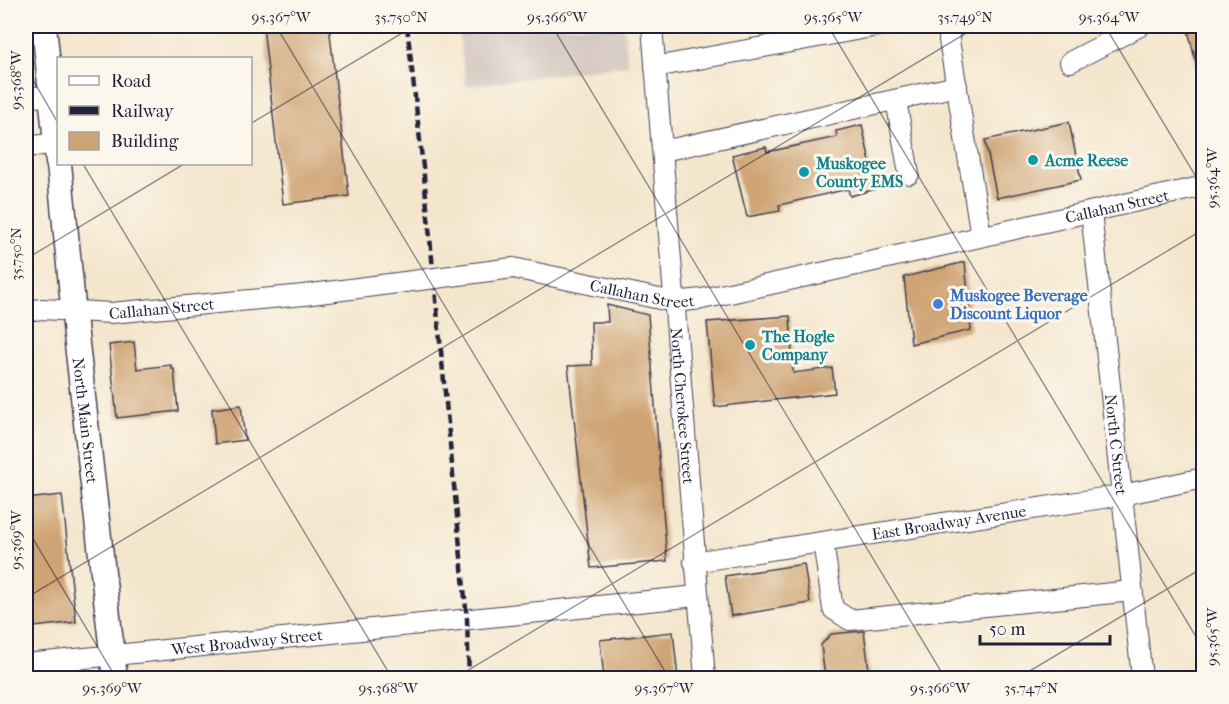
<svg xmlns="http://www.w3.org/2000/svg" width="1229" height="704" font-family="'IM FELL French Canon',serif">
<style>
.industrial{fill:#cfc1ba}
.building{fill:#cfa474}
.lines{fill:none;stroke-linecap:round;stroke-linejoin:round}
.minor-casing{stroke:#423f51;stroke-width:22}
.major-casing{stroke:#423f51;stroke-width:27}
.minor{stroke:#fff;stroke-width:20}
.major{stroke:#fff;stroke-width:24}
.rail{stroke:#22223b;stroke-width:4.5;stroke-dasharray:9 4.5;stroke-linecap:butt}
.minor-bridge-casing{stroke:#423f51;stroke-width:22;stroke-linecap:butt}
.minor-bridge{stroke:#fff;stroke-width:20}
.ticks{fill:none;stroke:#22223b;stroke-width:1.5;stroke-opacity:0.45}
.culture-dot{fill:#0f9aa8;stroke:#fbf7ec;stroke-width:2}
.shop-dot{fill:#3f7fe0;stroke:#fbf7ec;stroke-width:2}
.labels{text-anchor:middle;stroke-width:6;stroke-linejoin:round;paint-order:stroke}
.culture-label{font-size:16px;font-weight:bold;fill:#0d838f;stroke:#fbf7ec;text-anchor:start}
.street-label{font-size:16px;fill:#22223b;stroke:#fbf7ec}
.shop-label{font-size:16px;font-weight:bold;fill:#366cbe;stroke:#fbf7ec;text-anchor:start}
.neatline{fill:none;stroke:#22223b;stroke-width:2}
.ticks-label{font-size:15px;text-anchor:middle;fill:#22223b}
</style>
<rect width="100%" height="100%" fill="#fbf7ec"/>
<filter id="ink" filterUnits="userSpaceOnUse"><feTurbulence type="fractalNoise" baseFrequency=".0167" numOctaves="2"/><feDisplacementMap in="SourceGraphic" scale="12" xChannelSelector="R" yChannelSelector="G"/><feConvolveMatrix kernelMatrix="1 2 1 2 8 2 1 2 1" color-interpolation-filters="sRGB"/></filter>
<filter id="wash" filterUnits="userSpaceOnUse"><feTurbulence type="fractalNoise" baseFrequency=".008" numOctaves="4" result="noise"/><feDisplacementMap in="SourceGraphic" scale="24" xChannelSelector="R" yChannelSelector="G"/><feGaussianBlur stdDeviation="1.35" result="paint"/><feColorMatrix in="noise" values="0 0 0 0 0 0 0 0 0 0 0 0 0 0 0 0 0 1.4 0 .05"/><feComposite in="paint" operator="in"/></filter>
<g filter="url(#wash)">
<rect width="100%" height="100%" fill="#f4e6cd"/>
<!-- industrial -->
<path class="industrial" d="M458 26H624L628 65 466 86Z"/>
<g id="blocks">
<!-- building -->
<g class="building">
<path d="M263 26H329L349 196 283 204Z"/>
<path d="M1187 26H1203V70L1198 71Z"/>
<path d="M1069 122 1081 180 997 198 985 140Z"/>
<path d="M862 125 876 189 850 196 848 189 779 205 780 211 747 217 732 155 766 147 767 152 837 137 836 131Z"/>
<path d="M965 262 971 330 911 344 904 277Z"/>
<path d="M607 305 648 315 667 561 591 568 568 366 592 365 591 322H608Z"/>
<path d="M790 316 793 373 832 368 835 393 715 407 707 322Z"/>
<path d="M134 342 137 369 171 365V369H174L178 411 117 418 109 345Z"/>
<path d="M241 405 245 440 215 444 212 409Z"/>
<path d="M62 495 76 622 26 628V499Z"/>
<path d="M804 564 810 603 731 616 725 576Z"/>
<path d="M864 631 870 678H825L821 645 831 634Z"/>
<path d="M673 632 678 678H604L600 640Z"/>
</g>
</g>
</g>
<g filter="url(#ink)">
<use href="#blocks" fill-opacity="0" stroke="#423f51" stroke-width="1.5"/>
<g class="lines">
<defs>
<g id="minor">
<path id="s1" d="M652 26 705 678"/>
<path d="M950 26 949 40 981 236"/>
<path d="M1070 62 1140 26"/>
<path d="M655 67 877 26"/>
<path d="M26 98 52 95"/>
<path d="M896 100 909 174"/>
<path d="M26 147 57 143"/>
<path d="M663 151 957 86"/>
<path id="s2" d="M1091 212 1142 678"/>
<path id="s3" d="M513 268 674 302 702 299 830 271 1204 186"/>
<path id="s4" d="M26 311 42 309 111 313 304 295"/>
<path d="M823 542 833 609 850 620 1132 591"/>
<path id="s5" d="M694 562 1122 495 1204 478"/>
<path id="s6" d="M26 664 697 596"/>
</g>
<g id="major">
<path d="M44 26 58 162"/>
<path id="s7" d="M59 164 76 335 115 678"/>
</g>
</defs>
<!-- minor casing -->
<use href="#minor" class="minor-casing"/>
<!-- major casing -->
<use href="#major" class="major-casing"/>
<!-- minor -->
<use href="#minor" class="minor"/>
<!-- major -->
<use href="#major" class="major"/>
<!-- rail -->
<path class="rail" d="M407 26 424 176 467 619 469 678"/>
<defs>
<path id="minor-bridge" d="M304 295 513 268"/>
</defs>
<!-- minor-bridge casing -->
<use href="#minor-bridge" class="minor-bridge-casing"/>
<!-- minor-bridge -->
<use href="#minor-bridge" class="minor-bridge"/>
</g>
</g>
<!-- ticks -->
<path class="ticks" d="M276 26 669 678M552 26 945 678M828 26 1204 650M1105 26 1204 190M26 68 58 123M250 124 414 26M83 164 392 678M26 259 184 164M26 527 116 678M26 598 978 26M455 678 1204 229M1018 678 1204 567"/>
<!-- markers -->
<g class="culture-dot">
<circle cx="1033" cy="160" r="6"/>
<circle cx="804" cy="172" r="6"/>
<circle cx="750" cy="345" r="6"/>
</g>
<circle class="shop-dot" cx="938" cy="304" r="6"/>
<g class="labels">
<!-- culture labels -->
<g class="culture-label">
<text x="1045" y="166">Acme Reese</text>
<text x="816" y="169">Muskogee<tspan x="816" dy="18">County EMS</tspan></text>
<text x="762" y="342">The Hogle<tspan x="762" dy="18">Company</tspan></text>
</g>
<!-- street labels -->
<g class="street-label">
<text dy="6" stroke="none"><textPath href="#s3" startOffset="618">Callahan Street</textPath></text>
<text dy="6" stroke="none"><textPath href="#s3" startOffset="132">Callahan Street</textPath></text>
<text dy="6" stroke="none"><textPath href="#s4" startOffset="136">Callahan Street</textPath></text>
<text dy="6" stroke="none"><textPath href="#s1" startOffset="381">North Cherokee Street</textPath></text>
<text dy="6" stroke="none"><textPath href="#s7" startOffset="258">North Main Street</textPath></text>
<text dy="6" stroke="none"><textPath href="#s2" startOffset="234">North C Street</textPath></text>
<text dy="6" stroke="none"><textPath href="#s5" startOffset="258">East Broadway Avenue</textPath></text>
<text dy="6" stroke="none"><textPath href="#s6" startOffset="222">West Broadway Street</textPath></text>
</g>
<!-- shop labels -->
<g class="shop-label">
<text x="950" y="301">Muskogee Beverage<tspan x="950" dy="18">Discount Liquor</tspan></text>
</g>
</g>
<!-- margin -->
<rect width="1229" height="704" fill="none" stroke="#fbf7ec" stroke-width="66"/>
<!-- legend -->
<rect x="57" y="57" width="195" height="108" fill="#fbf7ec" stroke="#a4a2a5" stroke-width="1.5"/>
<rect x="69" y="76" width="30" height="9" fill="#ffffff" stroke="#a4a2a5" stroke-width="1.5"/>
<text x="111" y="87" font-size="18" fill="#22223b">Road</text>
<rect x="69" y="106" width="30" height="9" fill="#22223b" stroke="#a4a2a5" stroke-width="1.5"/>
<text x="111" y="117" font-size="18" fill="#22223b">Railway</text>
<rect x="69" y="132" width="30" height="18" fill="#cfa474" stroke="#a4a2a5" stroke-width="1.5"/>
<text x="111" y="147" font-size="18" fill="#22223b">Building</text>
<!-- scale -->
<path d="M980 635v9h130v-9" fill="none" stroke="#22223b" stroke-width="3"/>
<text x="989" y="635" font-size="18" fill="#22223b" stroke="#fbf7ec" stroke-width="4.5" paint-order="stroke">50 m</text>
<rect x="33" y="33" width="1163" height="638" class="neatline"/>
<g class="ticks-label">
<text x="281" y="22">95.367°W</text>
<text x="401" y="22">35.750°N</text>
<text x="557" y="22">95.366°W</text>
<text x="833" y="22">95.365°W</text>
<text x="965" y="22">35.749°N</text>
<text x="1109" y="22">95.364°W</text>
<text transform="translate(16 80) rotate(-90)" y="5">95.368°W</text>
<text transform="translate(1212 178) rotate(-90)" y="5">95.364°W</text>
<text transform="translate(16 254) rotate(-90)" y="5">35.750°N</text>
<text transform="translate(16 540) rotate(-90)" y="5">95.369°W</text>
<text transform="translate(1212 637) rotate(-90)" y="5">95.365°W</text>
<text x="112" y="693">95.369°W</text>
<text x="388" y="693">95.368°W</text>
<text x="664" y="693">95.367°W</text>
<text x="940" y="693">95.366°W</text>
<text x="1031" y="693">35.747°N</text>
</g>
</svg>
